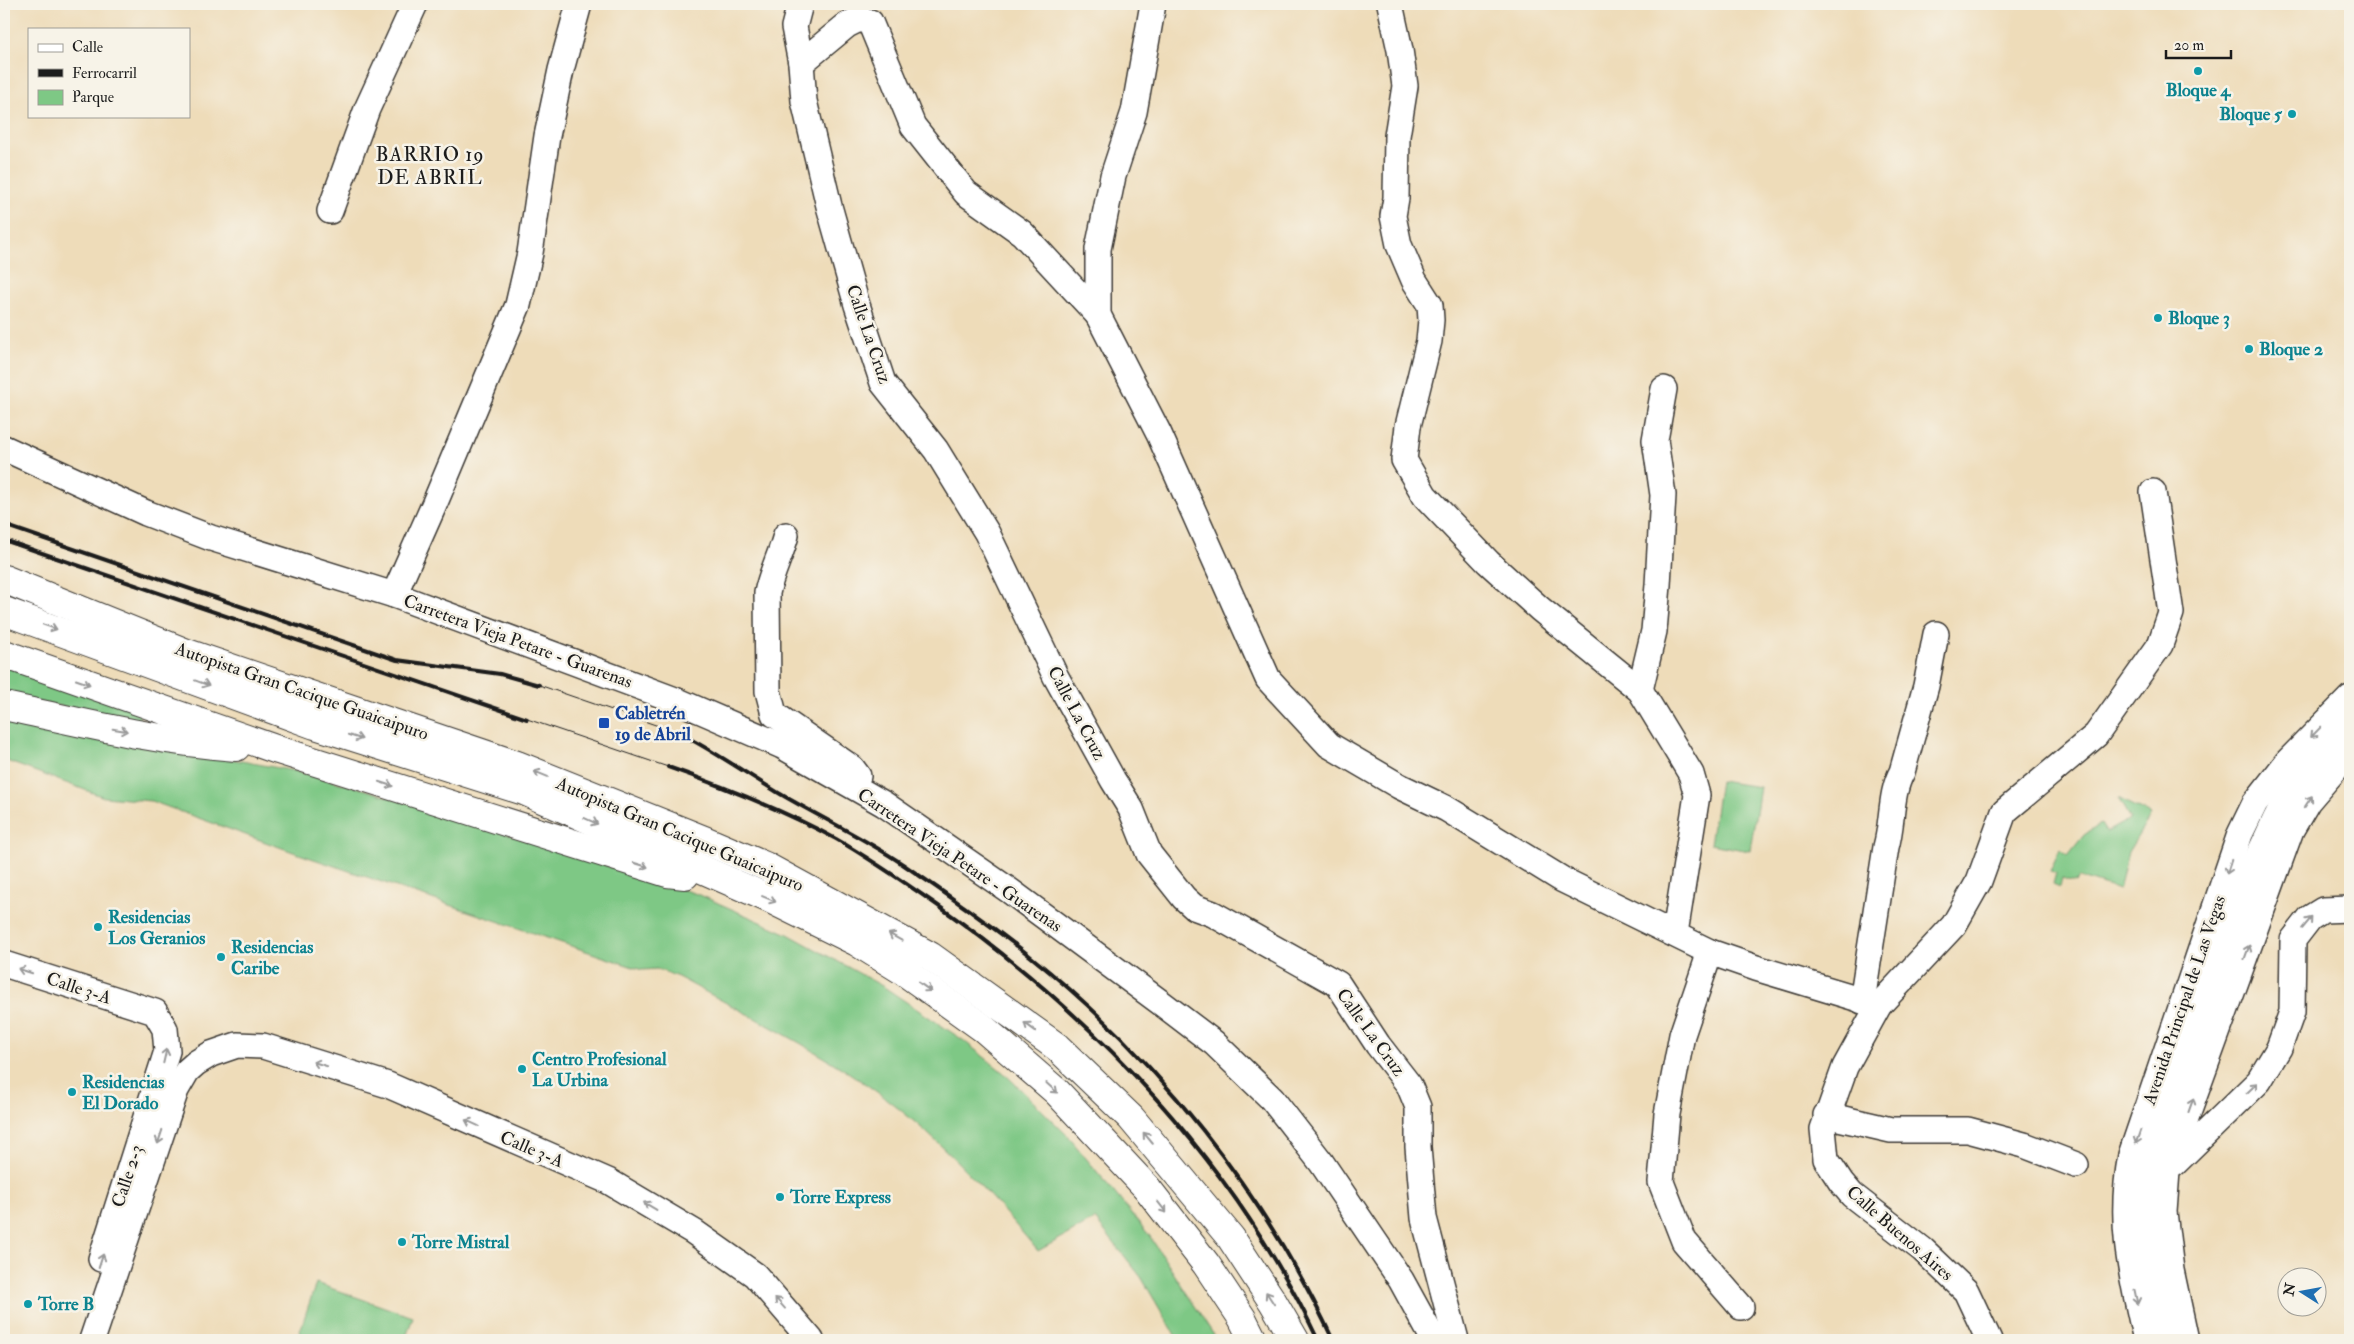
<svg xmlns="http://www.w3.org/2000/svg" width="2354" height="1344" font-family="'IM FELL Double Pica',serif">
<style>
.green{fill:#7ec885;stroke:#4d7250}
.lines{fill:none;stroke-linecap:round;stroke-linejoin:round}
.minor-casing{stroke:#3c3934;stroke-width:28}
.highway-casing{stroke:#3c3934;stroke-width:30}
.minor{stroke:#fff;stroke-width:25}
.highway{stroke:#fff;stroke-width:28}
.tram{stroke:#1c1c1c;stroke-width:1}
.rail{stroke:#1c1c1c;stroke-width:4}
.oneway{stroke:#999}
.culture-dot{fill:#0f9aa8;stroke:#f7f3e8;stroke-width:2}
.transit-dot{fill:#1a4fb4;stroke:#f7f3e8;stroke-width:2}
.labels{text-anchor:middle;stroke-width:5;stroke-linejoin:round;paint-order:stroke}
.culture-label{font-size:18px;font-weight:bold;fill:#0d838f;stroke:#f7f3e8;text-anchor:start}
.street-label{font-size:18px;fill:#1c1c1c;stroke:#f7f3e8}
.transit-label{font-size:18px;font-weight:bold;fill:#164399;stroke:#f7f3e8;text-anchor:start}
.quarter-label{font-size:20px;letter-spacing:1px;fill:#1c1c1c;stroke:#f7f3e8}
</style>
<rect width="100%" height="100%" fill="#f7f3e8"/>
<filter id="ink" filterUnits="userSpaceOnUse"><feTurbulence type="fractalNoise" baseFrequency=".02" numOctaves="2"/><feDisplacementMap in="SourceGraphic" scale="10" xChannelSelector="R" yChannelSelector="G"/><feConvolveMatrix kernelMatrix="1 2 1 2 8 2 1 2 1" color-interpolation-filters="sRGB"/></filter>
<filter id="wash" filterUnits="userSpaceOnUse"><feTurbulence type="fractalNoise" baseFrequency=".0096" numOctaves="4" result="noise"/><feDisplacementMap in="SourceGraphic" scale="20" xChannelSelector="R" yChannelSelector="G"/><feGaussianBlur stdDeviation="1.12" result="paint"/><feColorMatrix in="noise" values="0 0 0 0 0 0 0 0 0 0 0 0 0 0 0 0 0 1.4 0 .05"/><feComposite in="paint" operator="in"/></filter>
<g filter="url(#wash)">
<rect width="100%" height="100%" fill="#eedcb9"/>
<!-- green -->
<g class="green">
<path d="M4 666 140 711 139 720 4 696Z"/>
<path d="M4 717 295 771 363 789 700 895 788 934 884 987 963 1040 1004 1073 1067 1135 1149 1235 1217 1340H1178L1141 1277 1095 1219 1038 1251C988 1192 933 1131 870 1087 810 1045 742 1012 678 977L657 969 642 970 296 853 151 801 104 797 4 760Z"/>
<path d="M1720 781 1760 787 1750 851 1710 844Z"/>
<path d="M2118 798 2151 815 2128 852 2119 890 2079 877 2076 883 2062 879 2060 887 2053 884 2056 873 2050 871 2060 849 2068 855 2084 835 2101 824 2106 832 2130 819Z"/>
<path d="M316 1283 413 1317 405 1340H297Z"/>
</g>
</g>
<g filter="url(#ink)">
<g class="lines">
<defs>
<g id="minor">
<path d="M800 4 794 27 801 63 804 101 829 206 857 305 883 383 936 450 987 533 1056 677 1113 780 1131 809 1149 854 1184 898 1194 907 1213 914 1338 984 1378 1045 1409 1085 1418 1107V1147L1424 1218 1456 1340"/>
<path d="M1153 4 1134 112 1113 176 1098 249V315L1159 434 1268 679 1329 745 1399 786 1447 809 1563 880 1710 952 1756 968 1879 1005"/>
<path d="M1390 4 1400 50 1405 86 1397 136 1396 198 1393 216 1399 245 1414 280 1430 305 1431 320 1429 341 1408 426 1404 460 1425 496 1488 562 1540 609 1640 690 1691 774 1697 795 1675 933"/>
<path d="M801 63 847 25 859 19 870 22 913 126 966 193 1022 233 1098 315"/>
<path d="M330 211 367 109 415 4"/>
<path d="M4 448 146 513 211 538 394 595 678 701 782 746 884 804 1010 891 1164 1005 1214 1043 1272 1099 1321 1162 1401 1280 1434 1340"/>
<path d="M786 535C781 555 771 573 767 593L768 691 774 714 852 768 858 776"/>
<path d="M394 595 434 505 518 305 530 253 547 136 561 70 579 4"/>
<path d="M1640 690 1654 631 1658 585 1663 495 1655 440 1664 389"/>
<path d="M1710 952 1682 1035 1667 1114 1661 1182 1684 1241 1741 1307"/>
<path d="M4 964 155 1012 165 1029 167 1051 101 1259"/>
<path d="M1862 1001 1886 847C1893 823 1890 793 1902 772L1926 686 1936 634"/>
<path d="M1826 1115 1891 1130H1968L2024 1145 2076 1165"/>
<path d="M2174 1164 2259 1081 2279 1048 2292 1012 2293 940 2310 918 2323 910 2350 909"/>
<path d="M92 1340 176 1090 187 1071 196 1063 211 1054 237 1045 263 1046 388 1085 608 1181 694 1232 755 1275 811 1340"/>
<path d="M1989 1340 1966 1291 1923 1250 1852 1195 1841 1182 1826 1159 1823 1129 1845 1067 1879 1005 1954 925 1979 881 2004 812 2096 735 2160 645 2171 613 2153 492"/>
<path d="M2146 1340C2131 1274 2118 1223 2131 1155L2240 834 2255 803 2288 761 2350 698"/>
<path d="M2167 1340 2159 1306 2146 1196 2156 1140 2249 876 2275 820 2294 783 2350 725"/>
<path d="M2186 1340 2171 1270 2164 1212 2167 1171 2291 830 2308 801 2350 752"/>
</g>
<g id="highway">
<path d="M4 579 184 652 517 765 704 840 765 866 930 956 1057 1047 1131 1118 1231 1238 1273 1302 1295 1340"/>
<path d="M4 611 315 725 524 791 770 899 857 942 902 970 983 1028 1057 1092 1147 1188 1206 1264 1242 1318 1253 1340"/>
<path d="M4 654 278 750 667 873 685 875"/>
<path d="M4 706C80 722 158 742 236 747"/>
</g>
</defs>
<!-- minor casing -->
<use href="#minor" class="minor-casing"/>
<!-- highway casing -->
<use href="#highway" class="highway-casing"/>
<!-- minor -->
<use href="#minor" class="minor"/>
<!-- highway -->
<use href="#highway" class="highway"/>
<!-- tram -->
<g class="tram">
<path d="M539 685 679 733"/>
<path d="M527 719 668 767"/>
</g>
<!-- rail -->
<g class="rail">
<path d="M4 525 397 660 500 674 539 685"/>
<path d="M4 540 527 719"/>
<path d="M679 733C714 751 744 772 777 792 819 817 863 837 904 865 947 894 989 924 1030 956 1157 1057 1264 1193 1333 1340"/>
<path d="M668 767C725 787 783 810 836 839 871 859 904 882 937 905 1096 1017 1234 1163 1318 1340"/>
</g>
</g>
<!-- one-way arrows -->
<defs><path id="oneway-shaft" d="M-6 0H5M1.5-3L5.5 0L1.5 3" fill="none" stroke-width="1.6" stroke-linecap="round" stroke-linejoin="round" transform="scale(1.25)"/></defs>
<g class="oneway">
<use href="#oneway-shaft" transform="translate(50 627) rotate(19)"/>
<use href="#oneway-shaft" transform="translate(83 682) rotate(19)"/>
<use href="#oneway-shaft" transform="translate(202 683) rotate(20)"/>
<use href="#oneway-shaft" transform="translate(120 730) rotate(10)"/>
<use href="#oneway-shaft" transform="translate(2316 732) rotate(134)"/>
<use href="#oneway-shaft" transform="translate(355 737) rotate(18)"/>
<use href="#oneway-shaft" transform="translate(541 774) rotate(-158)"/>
<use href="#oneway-shaft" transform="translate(386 784) rotate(18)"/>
<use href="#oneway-shaft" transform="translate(2308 802) rotate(-56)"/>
<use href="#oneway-shaft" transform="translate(591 821) rotate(24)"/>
<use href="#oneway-shaft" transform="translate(641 865) rotate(17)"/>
<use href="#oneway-shaft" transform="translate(2229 867) rotate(108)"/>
<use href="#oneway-shaft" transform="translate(769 899) rotate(23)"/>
<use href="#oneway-shaft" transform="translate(2307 923) rotate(-50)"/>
<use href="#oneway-shaft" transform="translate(895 937) rotate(-151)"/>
<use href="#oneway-shaft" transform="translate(2247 952) rotate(-70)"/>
<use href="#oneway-shaft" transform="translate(25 971) rotate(-162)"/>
<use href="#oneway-shaft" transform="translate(925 987) rotate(36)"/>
<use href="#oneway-shaft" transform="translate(1030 1027) rotate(-144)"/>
<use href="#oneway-shaft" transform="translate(165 1056) rotate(-77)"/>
<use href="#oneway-shaft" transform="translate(320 1064) rotate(-163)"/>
<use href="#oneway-shaft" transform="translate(1052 1088) rotate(42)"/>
<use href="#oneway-shaft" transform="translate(2252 1088) rotate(-44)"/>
<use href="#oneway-shaft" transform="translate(2191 1105) rotate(-70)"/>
<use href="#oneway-shaft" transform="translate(472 1123) rotate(-156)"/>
<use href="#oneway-shaft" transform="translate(160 1137) rotate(108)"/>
<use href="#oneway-shaft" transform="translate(2138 1137) rotate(109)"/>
<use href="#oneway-shaft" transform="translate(1148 1138) rotate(-130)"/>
<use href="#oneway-shaft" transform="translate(650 1206) rotate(-149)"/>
<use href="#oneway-shaft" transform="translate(1162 1207) rotate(52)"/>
<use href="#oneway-shaft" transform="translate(101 1261) rotate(-72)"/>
<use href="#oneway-shaft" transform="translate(2136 1297) rotate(78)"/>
<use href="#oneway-shaft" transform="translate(1270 1298) rotate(-123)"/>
<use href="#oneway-shaft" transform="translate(780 1303) rotate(-132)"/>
</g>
</g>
<!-- markers -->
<g class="culture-dot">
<circle cx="2198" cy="71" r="5"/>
<circle cx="2292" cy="114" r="5"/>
<circle cx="2158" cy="318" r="5"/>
<circle cx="2249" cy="349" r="5"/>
<circle cx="98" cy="927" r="5"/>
<circle cx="221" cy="957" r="5"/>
<circle cx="522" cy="1069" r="5"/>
<circle cx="72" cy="1092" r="5"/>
<circle cx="780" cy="1197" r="5"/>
<circle cx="402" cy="1242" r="5"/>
<circle cx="28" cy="1304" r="5"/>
</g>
<rect class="transit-dot" x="598" y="717" width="12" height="12" rx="2.5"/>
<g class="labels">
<!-- culture labels -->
<g class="culture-label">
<text x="2198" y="96" text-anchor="middle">Bloque 4</text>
<text x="2282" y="120" text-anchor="end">Bloque 5</text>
<text x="2168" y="324">Bloque 3</text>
<text x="2259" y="355">Bloque 2</text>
<text x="108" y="923">Residencias<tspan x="108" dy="21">Los Geranios</tspan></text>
<text x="231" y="953">Residencias<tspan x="231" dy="21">Caribe</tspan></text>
<text x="532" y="1065">Centro Profesional<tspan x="532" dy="21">La Urbina</tspan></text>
<text x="82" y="1088">Residencias<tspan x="82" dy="21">El Dorado</tspan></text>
<text x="790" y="1203">Torre Express</text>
<text x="412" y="1248">Torre Mistral</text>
<text x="38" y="1310">Torre B</text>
</g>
<!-- street labels -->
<g class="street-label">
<text transform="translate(869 334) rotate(71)" y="6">Calle La Cruz</text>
<text transform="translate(518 641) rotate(20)" y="6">Carretera Vieja Petare - Guarenas</text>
<text transform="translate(302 691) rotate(19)" y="6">Autopista Gran Cacique Guaicaipuro</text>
<text transform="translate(1077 713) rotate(62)" y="6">Calle La Cruz</text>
<text transform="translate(680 834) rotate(23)" y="6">Autopista Gran Cacique Guaicaipuro</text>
<text transform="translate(960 860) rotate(34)" y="6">Carretera Vieja Petare - Guarenas</text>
<text transform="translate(79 988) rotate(18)" y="6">Calle 3-A</text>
<text transform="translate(2184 1000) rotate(-71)" y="6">Avenida Principal de Las Vegas</text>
<text transform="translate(1371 1032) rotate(54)" y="6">Calle La Cruz</text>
<text transform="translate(532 1149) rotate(23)" y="6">Calle 3-A</text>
<text transform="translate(127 1176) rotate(-72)" y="6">Calle 2-3</text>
<text transform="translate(1900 1233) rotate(41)" y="6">Calle Buenos Aires</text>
</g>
<!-- transit labels -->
<g class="transit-label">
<text x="615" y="719">Cabletrén<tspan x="615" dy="21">19 de Abril</tspan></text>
</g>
<!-- quarter labels -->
<g class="quarter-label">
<text x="430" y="161">BARRIO 19<tspan x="430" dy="23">DE ABRIL</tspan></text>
</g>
</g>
<!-- margin -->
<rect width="2354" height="1344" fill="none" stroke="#f7f3e8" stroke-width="20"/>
<!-- legend -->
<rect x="28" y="28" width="162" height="90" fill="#f7f3e8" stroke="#9f9d96"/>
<rect x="38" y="44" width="25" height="8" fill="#ffffff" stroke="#9f9d96"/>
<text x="72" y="52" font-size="15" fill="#1c1c1c">Calle</text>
<rect x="38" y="69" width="25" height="8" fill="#1c1c1c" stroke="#9f9d96"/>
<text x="72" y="78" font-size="15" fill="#1c1c1c">Ferrocarril</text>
<rect x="38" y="90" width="25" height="15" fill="#7ec885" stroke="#9f9d96"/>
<text x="72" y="102" font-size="15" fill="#1c1c1c">Parque</text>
<!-- north arrow -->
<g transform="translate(2302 1292) rotate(281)"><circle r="24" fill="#f7f3e8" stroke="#9f9d96"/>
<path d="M0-4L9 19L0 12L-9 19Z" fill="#1f6fb2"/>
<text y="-8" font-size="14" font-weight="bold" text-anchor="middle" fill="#1c1c1c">N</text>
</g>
<!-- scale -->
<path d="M2166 50v8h65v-8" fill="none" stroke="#1c1c1c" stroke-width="2.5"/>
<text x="2174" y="50" font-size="15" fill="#1c1c1c" stroke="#f7f3e8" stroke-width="4" paint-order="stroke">20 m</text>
</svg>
